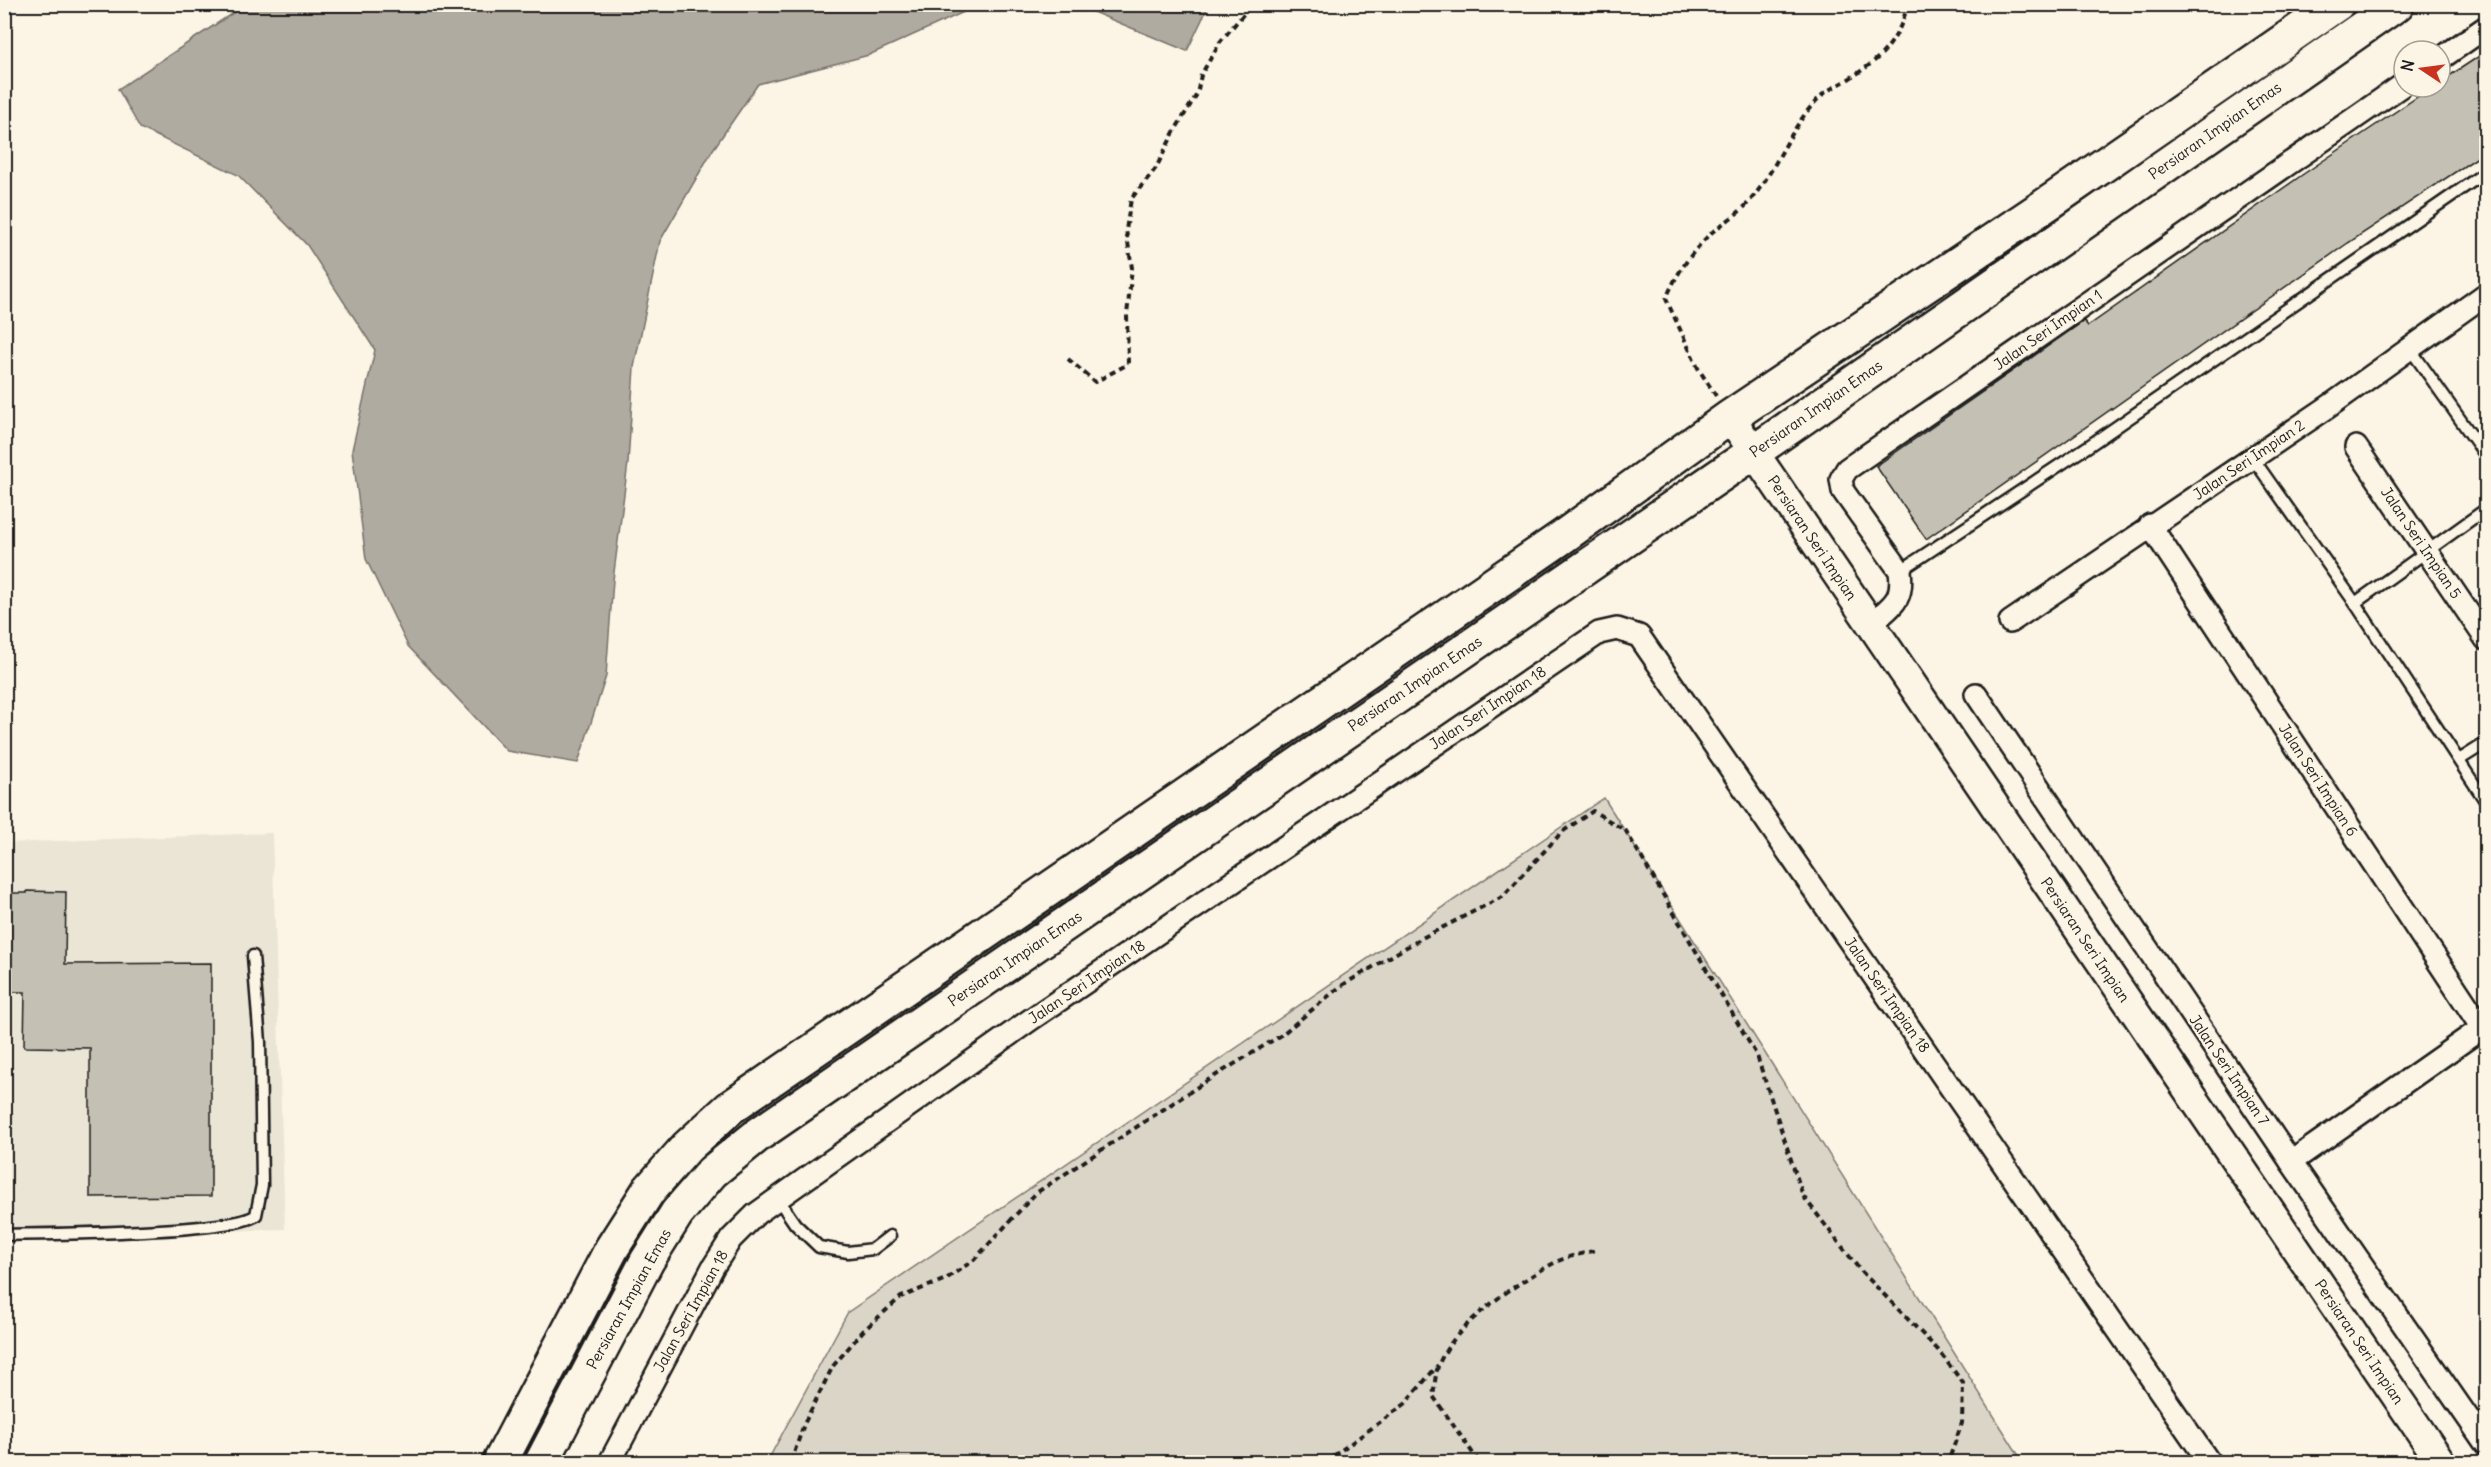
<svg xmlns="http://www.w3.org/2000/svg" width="2491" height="1467" font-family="Delius,sans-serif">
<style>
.built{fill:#ebe5d6}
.green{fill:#dbd5c8;stroke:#7c7872;stroke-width:1.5}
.water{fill:#b0aba1;stroke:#75726c;stroke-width:1.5}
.building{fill:#c4c0b3;stroke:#1c1c1c;stroke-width:1.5}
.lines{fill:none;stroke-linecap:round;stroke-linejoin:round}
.lane-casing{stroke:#1c1c1c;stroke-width:15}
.street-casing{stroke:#1c1c1c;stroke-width:26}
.secondary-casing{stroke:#1c1c1c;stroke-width:33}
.primary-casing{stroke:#1c1c1c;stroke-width:38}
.path{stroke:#1c1c1c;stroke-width:4;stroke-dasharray:6 4.5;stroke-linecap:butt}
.lane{stroke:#fcf5e5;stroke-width:10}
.street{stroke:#fcf5e5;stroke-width:21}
.secondary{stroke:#fcf5e5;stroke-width:28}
.primary{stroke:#fcf5e5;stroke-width:33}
.labels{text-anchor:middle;stroke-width:4.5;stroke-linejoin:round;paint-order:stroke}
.street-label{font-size:15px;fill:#1c1c1c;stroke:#fcf5e5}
</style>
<rect width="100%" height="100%" fill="#fcf5e5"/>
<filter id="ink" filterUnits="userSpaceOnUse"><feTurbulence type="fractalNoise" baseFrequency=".0167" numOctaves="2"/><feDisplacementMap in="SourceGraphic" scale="12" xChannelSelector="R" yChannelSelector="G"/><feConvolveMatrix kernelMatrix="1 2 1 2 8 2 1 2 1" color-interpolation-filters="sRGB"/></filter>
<g filter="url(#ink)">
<!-- built -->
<path class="built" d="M272 833 285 1229 5 1239 4 843Z"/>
<!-- green -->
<path class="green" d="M1604 798 2023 1462H767L848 1312Z"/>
<!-- water -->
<path class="water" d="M245 5V4L1209 5 1187 51 1081 7 977 6 869 55 758 84 712 151 660 241 634 367 628 463 613 580 606 676 578 763 507 751 408 646 366 559 352 450 375 350 307 245 238 175 140 128 118 89Z"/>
<!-- building -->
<g class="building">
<path d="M2487 51V151L2348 243 1926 539 1876 466 2084 321 2088 326 2302 175 2432 87H2440V82Z"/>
<path d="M27 891 66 892 65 964 211 963V1196L90 1197V1048L24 1047 25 992H4V893H27Z"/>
</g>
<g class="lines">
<defs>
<g id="lane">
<path d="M2411 350 2486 456"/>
<path d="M2252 457 2355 603 2486 802"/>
<path d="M1900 571 2090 445 2486 172"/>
<path d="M2355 603 2486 509"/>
<path d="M2459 760 2486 743"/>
<path d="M778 1199 795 1224 819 1247 848 1252 873 1249 890 1236"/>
<path d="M4 1235C43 1234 235 1233 256 1215L262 1185 260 1042 253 956"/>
</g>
<g id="street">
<path d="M2440 59 2486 27"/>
<path d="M2356 447 2486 639"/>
<path d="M2150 525 2486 1034"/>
<path d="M2010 622 2328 407 2486 294"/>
<path d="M1871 624C1892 605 1904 601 1900 571L1843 491 1841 479 1847 469 2404 84"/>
<path d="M1976 694 2291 1162 2486 1444"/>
<path d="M2291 1162 2482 1028"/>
<path d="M610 1462 713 1267 731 1239 756 1214 1030 1020 1599 633 1617 629 1639 636 2209 1462"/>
</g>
<path id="secondary" d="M1730 417 2441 1462"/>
<g id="primary">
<path d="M500 1462 612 1248 649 1190 687 1147 731 1107 1564 536 1730 417 2056 198 2337 4"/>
<path d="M542 1462 647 1261 677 1213 712 1172 759 1134 1754 452 2397 4"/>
</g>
</defs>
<!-- lane casing -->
<use href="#lane" class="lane-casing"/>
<!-- street casing -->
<use href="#street" class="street-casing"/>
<!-- secondary casing -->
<use href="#secondary" class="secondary-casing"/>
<!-- primary casing -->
<use href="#primary" class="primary-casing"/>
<!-- path -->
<g class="path">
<path d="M1068 359 1095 382 1128 364 1127 315 1132 268 1126 230 1131 199 1156 168 1174 132 1197 94 1201 75 1220 42 1252 4"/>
<path d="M1716 396 1698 368 1666 299C1675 276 1689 256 1706 238 1718 225 1736 217 1748 203 1777 171 1789 127 1820 97 1827 90 1838 85 1847 80 1881 59 1897 44 1908 4"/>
<path d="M791 1462 804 1424 833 1366 863 1331 901 1297 946 1279 974 1260 1036 1193 1205 1082 1280 1036 1341 986 1420 939 1502 897 1562 832 1593 811 1626 831 1757 1056 1803 1196 1860 1270 1938 1350 1963 1383 1962 1423 1948 1462"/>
<path d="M1325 1462 1405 1404 1438 1365"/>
<path d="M1479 1462 1433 1396C1435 1386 1435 1373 1439 1364 1455 1323 1518 1282 1556 1262 1568 1256 1583 1254 1596 1250"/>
</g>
<!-- lane -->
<use href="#lane" class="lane"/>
<!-- street -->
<use href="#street" class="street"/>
<!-- secondary -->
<use href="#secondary" class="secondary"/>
<!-- primary -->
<use href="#primary" class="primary"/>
</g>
</g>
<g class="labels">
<!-- street labels -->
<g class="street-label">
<text transform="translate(2215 131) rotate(-35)" y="5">Persiaran Impian Emas</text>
<text transform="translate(2048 330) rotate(-35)" y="5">Jalan Seri Impian 1</text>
<text transform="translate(1816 409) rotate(-35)" y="5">Persiaran Impian Emas</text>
<text transform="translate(2249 460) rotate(-34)" y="5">Jalan Seri Impian 2</text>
<text transform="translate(1812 538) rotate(56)" y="5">Persiaran Seri Impian</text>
<text transform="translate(2421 543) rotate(56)" y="5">Jalan Seri Impian 5</text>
<text transform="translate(1415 684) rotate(-34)" y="5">Persiaran Impian Emas</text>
<text transform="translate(1488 708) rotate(-34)" y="5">Jalan Seri Impian 18</text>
<text transform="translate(2318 780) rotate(57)" y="5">Jalan Seri Impian 6</text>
<text transform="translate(2085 940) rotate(56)" y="5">Persiaran Seri Impian</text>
<text transform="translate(1015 959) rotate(-34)" y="5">Persiaran Impian Emas</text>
<text transform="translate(1087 982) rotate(-34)" y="5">Jalan Seri Impian 18</text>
<text transform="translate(1887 995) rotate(55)" y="5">Jalan Seri Impian 18</text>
<text transform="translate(2229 1070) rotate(56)" y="5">Jalan Seri Impian 7</text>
<text transform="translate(629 1299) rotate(-61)" y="5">Persiaran Impian Emas</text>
<text transform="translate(691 1311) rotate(-61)" y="5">Jalan Seri Impian 18</text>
<text transform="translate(2359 1342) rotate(56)" y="5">Persiaran Seri Impian</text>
</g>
</g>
<!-- margin -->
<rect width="2491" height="1467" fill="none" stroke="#fcf5e5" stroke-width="24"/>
<rect x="12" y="12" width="2467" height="1443" fill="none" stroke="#1c1c1c" stroke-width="2" filter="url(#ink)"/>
<!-- north arrow -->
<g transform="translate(2422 69) rotate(283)"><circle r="28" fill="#fcf5e5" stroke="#a29e95" stroke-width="1.5"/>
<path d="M0-4.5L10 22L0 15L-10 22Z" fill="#c8321e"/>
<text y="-9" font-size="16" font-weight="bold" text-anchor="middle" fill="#1c1c1c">N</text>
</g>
</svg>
